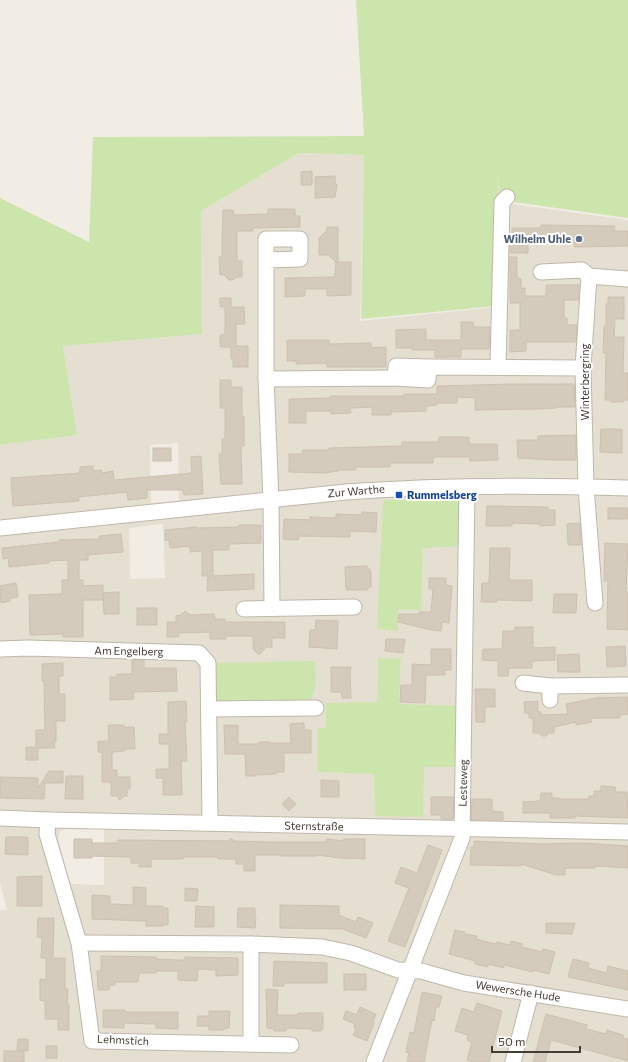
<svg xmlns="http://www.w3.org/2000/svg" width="628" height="1062" font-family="Commissioner,sans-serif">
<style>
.residential{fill:#e5dfd2;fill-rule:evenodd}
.green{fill:#cce5ad}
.building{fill:#d5cbbc;stroke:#cdc0ad}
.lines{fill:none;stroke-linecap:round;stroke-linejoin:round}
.minor-casing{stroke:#bfb7aa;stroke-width:17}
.minor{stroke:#fff;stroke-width:15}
.service-dot{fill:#5c6f8a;stroke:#fff;stroke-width:1.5}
.transit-dot{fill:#1a4fb4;stroke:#fff;stroke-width:1.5}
.labels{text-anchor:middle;stroke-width:4;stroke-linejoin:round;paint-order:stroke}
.service-label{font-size:11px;font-weight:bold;fill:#4e5e75;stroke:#fff;text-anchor:end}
.street-label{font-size:11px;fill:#433d34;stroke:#fff}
.transit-label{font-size:11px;font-weight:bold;fill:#164399;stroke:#fff;text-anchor:start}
</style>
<rect width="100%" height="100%" fill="#f1ede4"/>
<!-- residential -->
<path class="residential" d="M299 153 364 155 360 321 496 307 498 202 628 220V1062H0V910H7L0 883V445L76 435 63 346 202 334 201 211ZM178 443 179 501 151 503 150 445ZM457 499 423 547 421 610H398L383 500ZM163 524 165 578 130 579 129 528ZM378 659H401L399 704 456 767H424L375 816 374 774 317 728H326L377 702ZM67 828 104 829V885L70 884 58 839 60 831Z"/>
<!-- green -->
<g class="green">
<path d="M356 0H628V218L499 200V168L496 306 361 319 364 155 299 153 201 211 202 334 63 346 77 435 0 445V198L89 242 93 137 364 136Z"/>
<path d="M457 499 463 502 460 546 423 548 421 610H398V631L377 629 383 500Z"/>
<path d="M378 658 401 659 399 704 457 706V767H424L423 817 375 816 374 774 318 772 317 728H326V703L377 702Z"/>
<path d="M315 661C315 675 319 696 306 703L218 702 214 697V663Z"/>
</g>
<!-- building -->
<g class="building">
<path d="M312 171V185H301V172Z"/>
<path d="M335 176V183L337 185 335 197 315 198V177Z"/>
<path d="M268 209H295V216H300V227L253 228V231H237V257L238 261H242V277H236L233 280H229L224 275H220L219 257H222V245L223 210H233V215L268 214Z"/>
<path d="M541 225 615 226 614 231H628V246L574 247 575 243 528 241V253H510V236H512V228H541Z"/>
<path d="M327 227H338V262H351V295L327 296V289H305V296L285 297V278L335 277 336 262 328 255H319V238L327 231Z"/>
<path d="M510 257H517V277L521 279V288H525V296H546V285H579L578 300H564V318H567V325H577L576 342H526V351L510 352V330H520V303H510Z"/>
<path d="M608 297H624V319H615L614 337H624L623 373H628V400H623V402H611V400H605L606 353H603L604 326H606V304H608Z"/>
<path d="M220 298H231V307H230H244L245 324H236V346H248V367H233V359H231V347H220V335L225 334V307H220Z"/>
<path d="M461 322H473V327H490L489 349H461V357H435V350H412L413 348H396V330L426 329V340H461Z"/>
<path d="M287 340H329V344L371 343V348L386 347V367H327V363L296 364V361H287Z"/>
<path d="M220 380H231V387H242V416H244V446H241L242 484H221L219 454H222V439H225V408H220Z"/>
<path d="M511 384H574L575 407H555V408L537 409 475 410V398L457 397V403H437V405L426 406V411L391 412V415H372V407L350 408 351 413 331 414V411H306V423H289V399L331 398 330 396H404V394H437V386Z"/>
<path d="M601 429H622V453L600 452Z"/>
<path d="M576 435V460H551L518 458 517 440H538V436Z"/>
<path d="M439 437H469V444H497L498 460 470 461 469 457H433V463H390V467H356V470H338V471L324 473 289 472V454H302L303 450H329V448L402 446V442H439Z"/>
<rect x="153" y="448" width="18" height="13"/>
<path d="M201 456 203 494 184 495 183 490H147V498L128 500 127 492 78 497 79 501 13 506 11 478 80 473V467L93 466V471L101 470 102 473 113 471 114 480 192 473 191 457Z"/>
<path d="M487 506 548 507V510H555V525L540 526V524L512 523V526H486Z"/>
<rect x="608" y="508" width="20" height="11"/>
<path d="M362 512 377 513 376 532 350 531V537L299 536 298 540 283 539 284 519 310 520V517L336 518V514L362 515Z"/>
<path d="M580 523 581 545H568L567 524Z"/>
<path d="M239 525H261V543L229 544V550H213V576L254 574V589L207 591 208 576H202V551L190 552V546L170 548 169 540H165V530L197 527V528L239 527Z"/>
<path d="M121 534 123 552 88 555V560H79V580H83V586L103 585V600H83V637H63V634L30 635 29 595 62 594V580H68V560L49 561V563L9 567 8 558 3 559 2 548 59 542V540L100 539 99 536Z"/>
<path d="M605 543 628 544 626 592H628V630L607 629 608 581H604Z"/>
<path d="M490 548H510L509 580H532V601L497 600V602H481L482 583H489Z"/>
<path d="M367 566V569H370L371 573V587H368V590H346L345 567Z"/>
<path d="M429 578H446V585L452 586 449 623 442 622 441 631 431 630 398 622 399 614H419V612H431L433 589H429Z"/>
<path d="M16 583 18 597 10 598V601L1 603 0 586Z"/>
<path d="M119 592V614H104L103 593Z"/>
<path d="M554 594H577L576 613H553Z"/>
<rect x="137" y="608" width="20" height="17"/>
<path d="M185 611 190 615 214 614 215 619H225V622H285V638H272V647H266L259 655 253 649V636H226V639H210V632L179 633 178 637H167V622H176V616L181 615Z"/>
<path d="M316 620 338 621 337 649 309 647 310 630H315Z"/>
<path d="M515 627H533V648L555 647V660L532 661V668H509L508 676H498V661L482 660 483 649H502L503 631H515Z"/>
<path d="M386 639H405L403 653 385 651Z"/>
<path d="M625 646 626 666 607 667 606 647Z"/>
<path d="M431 649H451V670H445V675H426L425 703 400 702 401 685H412V664L431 665Z"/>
<path d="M579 654 580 672H558L557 655Z"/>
<path d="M132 660H144V668H176L177 691 133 692 134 699 110 700V677H117V674H132Z"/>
<path d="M63 663V676H59V694H65V721H56V742H54L55 748H38V760H26V747H36V730H45L44 681H42V664Z"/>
<path d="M331 667H351L350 673 351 698H342L341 692H331Z"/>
<path d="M475 689H495V707H485V722H476Z"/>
<path d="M628 697V714L620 715V718H594L591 719 592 722 576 725V722L554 727V733H548L546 736H542L539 733H533V718H529V713H525L524 702 538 701V712H541V715L568 714 566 704 596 698Z"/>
<path d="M186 701 187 721 185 722 187 761H181L182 795H163V778H156V769H169V744H159V734H168V702Z"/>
<path d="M304 723V730H311V753H284V772H276V774L255 775V776H246L245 754H225L224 725H238V744H259V742H270V743H291L290 724Z"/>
<path d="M108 725H124V727H134L135 749H124V751L112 752V770H117V777H130V789H127V796H124L120 800 117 796H111V782H102V752H98V741H109Z"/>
<path d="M49 771H63V783H45L44 799 0 798V777L38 778V788Z"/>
<path d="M66 776H83V799H65Z"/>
<path d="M321 780 339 781V797H321Z"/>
<path d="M601 786 615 787 616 792H627L628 818 575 816V818H550V813H523V802L540 801 541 793H552V798H559V799H589V796H594V791H601Z"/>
<path d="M289 797 296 804 289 811 282 804Z"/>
<path d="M431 797H454L453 819H441V815H431Z"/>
<path d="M472 799H492V811L503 812V820H471Z"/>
<path d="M6 837H28V855L5 854Z"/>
<path d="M231 838 234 841 267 842H326L327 839 343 841 344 839H365V859L340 858 317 855V856H281V855H255V871H244V864H236V859H218V857H183V859H151V867H139V863H131V857L92 856V858H74V839H92V843H118V840L228 841Z"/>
<path d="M474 841 541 844 583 843 628 846V868L595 866V868H565V875H556L521 864V866L470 865 471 847H474Z"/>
<path d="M428 845 442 850 405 947 388 941 409 888 395 883 401 867 417 873Z"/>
<path d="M42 876V906H17V877Z"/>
<path d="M133 887 146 888V906H163V908H168V925H162L163 926H146V921L92 919V895L110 896V904L133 905Z"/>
<path d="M185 888 198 889 197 901H185Z"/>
<path d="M280 905 339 906V915L356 922 358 917 373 923 366 938 343 929 280 928Z"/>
<path d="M196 906 214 907V927H195Z"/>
<path d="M238 908H255V918H256L255 928 237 927Z"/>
<path d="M38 918H54L53 958H65V989H68L67 1004H69V1030H58V1019H45V1001L40 1000V979L46 980V958H41L42 937H37Z"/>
<path d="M546 923H575L572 934 546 933Z"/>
<path d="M455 930 465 932V934L477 936 476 939 487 942 497 944V942L510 945 511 941 522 944V947L542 952 543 949 555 952 549 974 533 970V972L504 965V968L488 964V967L475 964V961L449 954Z"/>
<path d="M101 956 156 957V959L179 960H185V957L238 958V975L216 976V970L198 969 197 981 178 980V971H156V973H139L138 982H115V985H110L109 990H98L97 971H101Z"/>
<path d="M573 959 589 963 588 968 607 973 608 966 628 971V990L568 977Z"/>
<path d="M274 961 327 963V983H284V986H273Z"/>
<rect x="344" y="974" width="22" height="16"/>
<path d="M266 989 278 990 277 1015H298V1013H323V1029H321V1031H312V1029L286 1028V1031H274V1029L267 1028Z"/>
<path d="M422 992 442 996 439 1007H436L434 1021 432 1020 424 1062H407L409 1053 406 1052 410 1032 414 1033Z"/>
<path d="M477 1003 502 1011 489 1062H473L467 1060 472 1042 467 1040 468 1035 455 1031 462 1008 474 1012Z"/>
<path d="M360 1007 376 1014 373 1022 374 1023 367 1041 353 1035 356 1029 354 1028 355 1024 343 1019 346 1011 357 1015Z"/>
<path d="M103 1010H125L124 1012H178V1029L156 1028V1024L124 1023V1028L103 1027Z"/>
<path d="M209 1011H230L229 1028H224V1030H209V1026H197L198 1016H209Z"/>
<path d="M546 1014 587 1025 586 1029 606 1034 607 1030 623 1035V1038L628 1039V1061L551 1040 545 1062H533Z"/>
<path d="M18 1039H28V1051L17 1050Z"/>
<rect x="46" y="1046" width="11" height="12"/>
<rect x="4" y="1051" width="20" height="11"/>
</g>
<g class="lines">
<defs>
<g id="minor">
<path d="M266 260 300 259V239H266V379L271 500 272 608"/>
<path d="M541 272 582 270 589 276"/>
<path d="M498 367 502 202 507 197"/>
<path d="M395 378 396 366 429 367"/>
<path d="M266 379 395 378 428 380 429 367 583 368"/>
<path d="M0 528 346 492C440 485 534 485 628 488"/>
<path d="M595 603 586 487 583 368 589 276 628 279"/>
<path d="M244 609 354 607"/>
<path d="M0 649 28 648 199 653 208 663 210 823"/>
<path d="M523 683 550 686 628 685"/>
<path d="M550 700V686"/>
<path d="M209 709 316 708"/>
<path d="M0 818 48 820 628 832"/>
<path d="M48 820 47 834 79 943 92 1041 291 1045"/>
<path d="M79 943 251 944 322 947 351 953 398 970 421 971 464 983 628 1009"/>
<path d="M251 1044V944"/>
<path d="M374 1062 462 838 467 487"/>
<path d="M513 1062 531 993"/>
</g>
</defs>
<!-- minor casing -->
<use href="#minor" class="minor-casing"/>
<!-- minor -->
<use href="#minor" class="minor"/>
</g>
<!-- markers -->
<circle class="service-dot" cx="579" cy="239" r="4"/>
<rect class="transit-dot" x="395" y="491" width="8" height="8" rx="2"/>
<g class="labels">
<!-- service labels -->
<g class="service-label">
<text x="571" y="243">Wilhelm Uhle</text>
</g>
<!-- street labels -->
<g class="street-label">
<text transform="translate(585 382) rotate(-90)" y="4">Winterbergring</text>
<text transform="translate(356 491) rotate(-5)" y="4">Zur Warthe</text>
<text transform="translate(129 651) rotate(1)" y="4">Am Engelberg</text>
<text transform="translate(463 783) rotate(-89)" y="4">Lesteweg</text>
<text transform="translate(314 826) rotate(1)" y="4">Sternstraße</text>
<text transform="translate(518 991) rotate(9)" y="4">Wewersche Hude</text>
<text transform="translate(123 1040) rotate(3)" y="4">Lehmstich</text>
</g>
<!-- transit labels -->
<g class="transit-label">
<text x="407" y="499">Rummelsberg</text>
</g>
</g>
<!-- scale -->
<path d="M492 1046v6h88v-6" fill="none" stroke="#433d34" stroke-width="2"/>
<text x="498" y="1046" font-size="12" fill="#433d34" stroke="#ffffff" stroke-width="3" paint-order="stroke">50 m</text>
</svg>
